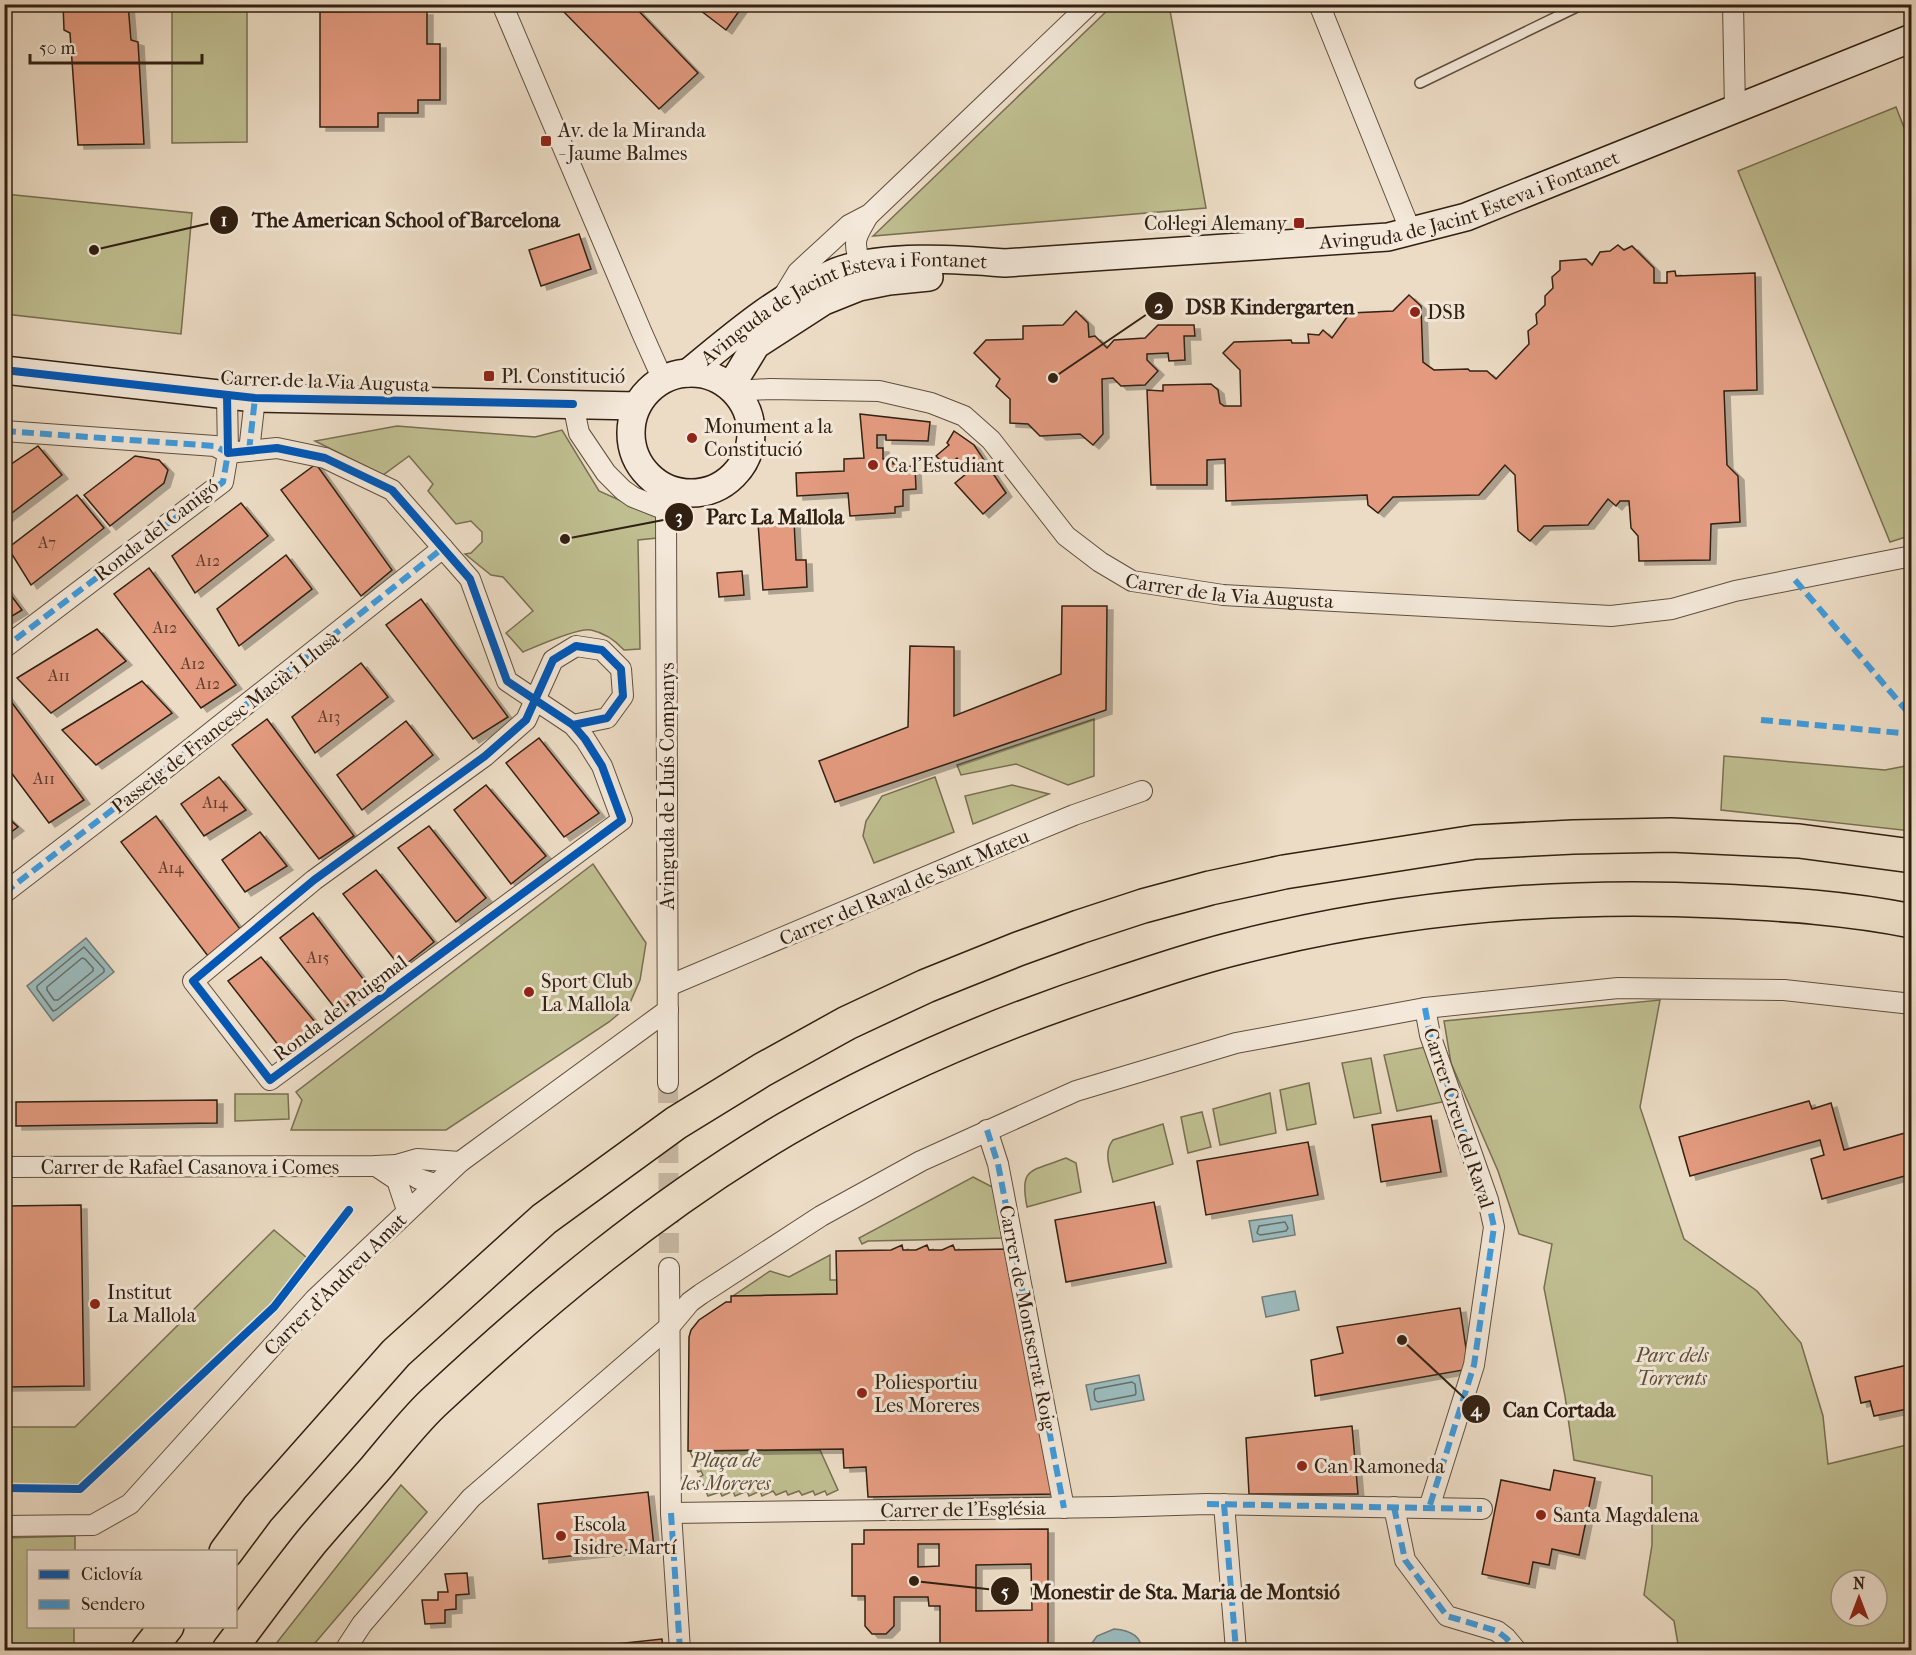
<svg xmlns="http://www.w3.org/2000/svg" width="1916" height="1655" font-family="'IM FELL French Canon',serif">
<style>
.green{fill:#bfbe90;stroke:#786f51;stroke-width:1.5;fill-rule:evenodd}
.water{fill:#9bbabc;stroke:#717c78;stroke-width:1.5}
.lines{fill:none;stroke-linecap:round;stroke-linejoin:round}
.shore{stroke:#666d67;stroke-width:1.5}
.building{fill:#e39a7f;stroke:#312012;stroke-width:1.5;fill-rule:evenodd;filter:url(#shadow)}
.street-tunnel{stroke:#c7b6a1;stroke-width:20;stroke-dasharray:20 10;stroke-linecap:butt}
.lane-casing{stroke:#604f3f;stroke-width:12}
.street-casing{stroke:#604f3f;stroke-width:22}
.secondary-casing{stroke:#312012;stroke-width:30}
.highway-casing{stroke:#312012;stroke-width:36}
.lane{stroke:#f3e8d9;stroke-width:9}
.street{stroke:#f3e8d9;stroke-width:20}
.secondary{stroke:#f3e8d9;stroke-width:27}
.highway{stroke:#ecdcc5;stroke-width:33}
.quiet{stroke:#3e9bde;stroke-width:6;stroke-dasharray:12 6;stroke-linecap:butt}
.cycleway-casing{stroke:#f3e8d9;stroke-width:11}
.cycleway{stroke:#0057b8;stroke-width:8}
.poi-dot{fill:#8f2418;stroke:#f3e8d9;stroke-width:2}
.labels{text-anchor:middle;stroke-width:6;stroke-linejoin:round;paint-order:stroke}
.number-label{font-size:16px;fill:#5e3e2d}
.poi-label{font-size:20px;fill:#312012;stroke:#f3e8d9;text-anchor:start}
.street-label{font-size:20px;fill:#312012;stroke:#f3e8d9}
.park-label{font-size:20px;font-style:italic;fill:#5c4f38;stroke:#f3e8d9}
.leader{fill:none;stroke:#312012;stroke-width:2}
.callout-dot{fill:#312012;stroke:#f3e8d9;stroke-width:2}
.mark-label{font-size:18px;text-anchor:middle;font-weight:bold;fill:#fff}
.callout-label{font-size:21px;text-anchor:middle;font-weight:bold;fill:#312012;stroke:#f3e8d9;stroke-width:6;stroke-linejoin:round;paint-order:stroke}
</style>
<defs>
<filter id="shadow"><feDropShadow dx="6" dy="4" stdDeviation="0" flood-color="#0004"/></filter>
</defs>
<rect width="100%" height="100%" fill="#ecdcc5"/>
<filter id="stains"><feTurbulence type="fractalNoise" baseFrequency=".00333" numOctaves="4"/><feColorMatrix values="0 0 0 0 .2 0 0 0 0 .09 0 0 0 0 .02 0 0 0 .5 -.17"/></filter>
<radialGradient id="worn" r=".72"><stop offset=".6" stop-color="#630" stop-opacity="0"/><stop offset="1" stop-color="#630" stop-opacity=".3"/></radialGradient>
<!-- green -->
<g class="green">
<path d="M1113 5H1169L1206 208 873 236Z"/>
<path d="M247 9V142L172 143V10Z"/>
<path d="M1896 107 1912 148V535L1890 542 1738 171Z"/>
<path d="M5 194 192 213 181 334 5 314Z"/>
<path d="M397 426 535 437 562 430 599 491 657 517V538L638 540 640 649 624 650C615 640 605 633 591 630 579 627 537 646 523 652L506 633 533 611 503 577 491 575 465 554 471 553 482 542V532L471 521 456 524 428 491 433 484 409 456 383 475 315 441Z"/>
<path d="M1094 719V776L1068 785 1016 764 961 775 957 765Z"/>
<path d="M1724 756 1885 770 1911 765V831L1721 810Z"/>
<path d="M935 777 954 832 874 863 863 836 866 821 882 796Z"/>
<path d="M1012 785 1049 794 973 824 965 796Z"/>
<path d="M593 864 646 943 640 980 629 1005 609 1022 446 1130H291L302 1100 296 1092Z"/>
<path d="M1660 1000 1640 1107 1684 1239 1757 1291 1801 1343 1823 1416 1828 1464 1911 1444V1650H1679L1674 1621 1644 1595 1652 1545V1476L1574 1460 1565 1396 1544 1288 1552 1244 1519 1234 1498 1171 1451 1063 1444 1021ZM1841 1580H1877V1616H1841Z"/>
<path d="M1430 1046 1447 1101 1397 1111 1384 1055Z"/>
<path d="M1371 1058 1381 1113 1354 1118 1342 1063Z"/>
<path d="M1309 1083 1316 1124 1287 1130 1280 1090Z"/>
<path d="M1270 1093 1276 1133 1220 1145 1213 1109Z"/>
<path d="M235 1094H288L289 1119 235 1121Z"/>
<path d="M1202 1112 1211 1147 1188 1153 1181 1117Z"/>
<path d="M1163 1124 1173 1164 1113 1182C1110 1168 1103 1152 1113 1140Z"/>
<path d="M1066 1158 1076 1163 1081 1192 1027 1207C1019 1166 1031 1172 1066 1158Z"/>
<path d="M973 1177 998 1190 1007 1238 868 1241 862 1244 859 1238Z"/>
<path d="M274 1230 313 1263 88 1484H5V1427H75Z"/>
<path d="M830 1255V1280H837V1294L733 1296 770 1271 789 1277Z"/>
<path d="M820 1450 838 1490 827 1495 825 1491 815 1495 813 1491 802 1495 799 1491 788 1495 786 1491 776 1495 773 1491 762 1496 760 1491 749 1496 747 1491 735 1496 733 1491 722 1496 720 1492 708 1496 700 1477 703 1475 701 1471 698 1472 690 1451Z"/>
<path d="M401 1485 427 1512 309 1650H271Z"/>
<path d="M75 1536V1551L28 1552V1626L74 1627V1650H5V1538Z"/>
</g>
<!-- water -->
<g class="water">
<path d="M86 938 114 972 53 1021 27 986Z"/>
<path d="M1292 1215 1295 1235 1253 1242 1249 1221Z"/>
<path d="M1295 1291 1299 1310 1266 1317 1262 1297Z"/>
<path d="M1139 1375 1144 1400 1091 1410 1086 1385Z"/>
<path d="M1114 1629C1128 1630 1141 1635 1142 1650H1087L1097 1636Z"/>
</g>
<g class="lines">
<!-- shore -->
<g class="shore">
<path d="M84 947 104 969V972L56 1010 53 1011 37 989V986Z"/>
<path d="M82 958 85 959 93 968V971L58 1000H54L47 990V987Z"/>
<path d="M1285 1222 1288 1228 1286 1231 1260 1235 1257 1233 1259 1226Z"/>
<path d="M1132 1382 1135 1384 1136 1393 1135 1395 1098 1402 1095 1400 1094 1392 1095 1389Z"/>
</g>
</g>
<!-- building -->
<g class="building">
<path d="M63 4H128L131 40 138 42 144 144 78 145 70 33 64 30Z"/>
<path d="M569 4H632L698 73 659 109 563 11Z"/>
<path d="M692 4H744L726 30Z"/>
<path d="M427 11V44H440V100H418V113H378V127H320V12Z"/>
<path d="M579 234 591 269 541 286 529 250Z"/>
<path d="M1618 245 1624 250 1632 246 1654 268V283H1667V272L1675 271 1676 276 1755 273 1757 390 1724 391 1727 465 1738 476 1740 522 1711 524 1710 560 1639 561 1638 536 1631 528 1629 501H1620L1616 506 1608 499 1588 525 1544 526 1530 541 1518 531 1515 475 1505 465 1479 495 1393 497 1378 513 1368 505 1367 495 1226 501 1225 459 1207 460V485H1151L1147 390 1163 391V385L1211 384 1218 390 1220 403 1224 406H1241L1240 370 1223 353 1234 342 1291 340 1292 343H1309L1308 334 1319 335 1323 330 1332 338 1350 313 1393 311 1409 295 1421 306 1423 362 1434 370 1468 369 1470 371H1487L1496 379 1529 344 1528 331 1537 324 1536 314 1545 305V296L1553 288 1552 277 1560 270V261L1586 259 1592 265 1600 252 1610 251Z"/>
<path d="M1076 311 1088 323 1089 337 1095 336 1107 348 1114 340 1145 338 1158 325H1194L1195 336H1184L1185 360 1169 361 1168 353 1147 354V360L1158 371 1145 385 1121 386 1113 378 1102 379 1103 434 1093 445 1080 434 1040 436 1028 424 1010 423V399L996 386 1000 379 974 353 986 340 1023 339V326L1063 325Z"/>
<path d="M860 414 930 422 928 441 886 440V435H877V448H883V459H893V464L901 463V467L915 466 916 489 903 490V506L895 507V513L850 516 848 493 797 496 796 473 844 471V459L864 458Z"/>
<path d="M954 431 974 445 1006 493 983 514 955 483 967 473 957 458 946 466 936 456 949 445 947 443Z"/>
<path d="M38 446 62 475 4 519V469Z"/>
<path d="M135 456 159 460 168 470 164 483 110 526 84 495Z"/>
<path d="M316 464 392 570 361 596 281 490Z"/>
<path d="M77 495 104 528 31 585 8 548Z"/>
<path d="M241 503 268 536 195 593 172 556Z"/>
<path d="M794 521 796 560H806L807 587 763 590 758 523Z"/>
<path d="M286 555 312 589 239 646 217 609Z"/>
<path d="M149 568 236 685 201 708 114 594Z"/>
<path d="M742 571 744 595 719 597 717 573Z"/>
<path d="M4 586 22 610 4 621Z"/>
<path d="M421 599 508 717 473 739 386 625Z"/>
<path d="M1062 606H1107L1106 710 835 802 819 761 908 727 910 646 954 647V716L1061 674Z"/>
<path d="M97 629 126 661 51 713 17 678Z"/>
<path d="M361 663 388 697 315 753 292 717Z"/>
<path d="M142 681 172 713 96 765 62 730Z"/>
<path d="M4 692 84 800 49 823 4 763Z"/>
<path d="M267 719 354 836 319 859 232 745Z"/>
<path d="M406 721 433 755 362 810 337 775Z"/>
<path d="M539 738 599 813 564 837 506 763Z"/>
<path d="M219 777 246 810 204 836 181 804Z"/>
<path d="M486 785 546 856 511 884 454 810Z"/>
<path d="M4 814 18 827 4 837Z"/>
<path d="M156 816 243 933 208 956 121 842Z"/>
<path d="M429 826 486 898 456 922 398 848Z"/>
<path d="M260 832 287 866 245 892 222 860Z"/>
<path d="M376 870 434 942 401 968 343 894Z"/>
<path d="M313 913 370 988 338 1012 280 938Z"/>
<path d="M261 957 320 1028 286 1055 228 981Z"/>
<path d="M217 1100V1123L16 1126V1102Z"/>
<path d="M1809 1101 1812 1109 1831 1103 1844 1150 1912 1131V1174L1822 1199 1811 1159 1824 1155 1820 1140 1690 1176 1679 1137Z"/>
<path d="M1431 1116 1441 1172 1381 1182 1372 1125Z"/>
<path d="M1308 1142 1318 1195 1206 1215 1197 1161Z"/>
<path d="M1154 1202 1166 1263 1066 1282 1055 1220Z"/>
<path d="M81 1205 84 1386 4 1387V1206Z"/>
<path d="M902 1245 903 1250H916L927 1245 929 1250H942L953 1245 955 1250 1009 1249 1055 1494 868 1497 866 1467 844 1468 843 1449 688 1451 689 1337 691 1330 699 1320 726 1302H731V1296L837 1294 836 1251 891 1250Z"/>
<path d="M1460 1308 1469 1369 1315 1396 1311 1360 1343 1353 1337 1327Z"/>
<path d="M1912 1364V1408L1874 1416 1870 1401 1861 1403 1855 1377Z"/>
<path d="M1352 1426 1358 1494H1249L1246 1438Z"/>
<path d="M1554 1470 1595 1478 1579 1555 1552 1549 1549 1565 1533 1562 1529 1584 1482 1574 1501 1480 1550 1490Z"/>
<path d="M648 1492 654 1547 543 1559 538 1504Z"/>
<path d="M1048 1529V1646H940V1606H929L928 1597H894V1626L886 1634H872L865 1626V1596H852V1544H864V1530ZM918 1544H939V1566L918 1567ZM1031 1564 1032 1610 976 1611V1565Z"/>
<path d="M467 1573 469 1594 456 1595V1609L445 1610V1623L425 1624 422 1600H438V1592H448L445 1574Z"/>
<path d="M662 1639 663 1650H559Z"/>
</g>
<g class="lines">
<!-- street-tunnel -->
<path class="street-tunnel" d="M668 1083 669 1268"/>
<defs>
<path id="lane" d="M1420 83 1583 4"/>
<g id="street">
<path d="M502 4 642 333 663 380"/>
<path d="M1319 4 1411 232"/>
<path d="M1733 4 1735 110"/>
<path d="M868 216C858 234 852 239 859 259L874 263"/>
<path d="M781 300 798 272 849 225 870 214 1090 4"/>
<path id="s1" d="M734 391 770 389 879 391 931 403 964 416 991 440 1066 536 1100 562 1132 581 1223 595 1611 616 1672 609 1735 591 1912 556"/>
<path d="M227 395 228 453 277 448 325 458 392 490 470 579 507 681 573 725 585 739 602 766 622 820 270 1080 193 981 314 880 485 756 526 720 553 660 576 646 602 650 621 669 623 696 607 718 573 725"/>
<path d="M573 404 579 433 606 473 623 490 633 497 666 510"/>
<path d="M4 431 215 446 228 453 223 482 4 648"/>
<path d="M249 451 255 398"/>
<path d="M4 893 146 784 443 548"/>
<path d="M668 986 994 848 1074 815 1142 791"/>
<path d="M1425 1008 1430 1035 1488 1200 1494 1227 1474 1365 1429 1508"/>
<path d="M668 1083 666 510 670 490"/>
<path d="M987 1130 998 1164 1064 1508"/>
<path d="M396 1165 419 1179 435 1184"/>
<path d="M376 1166 397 1180 407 1210"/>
<path d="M4 1167 376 1166 396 1165 417 1159 460 1162"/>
<path d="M669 1268 671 1513 680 1650"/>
<path d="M1224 1504 1236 1650"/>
<path d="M1394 1507 1405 1560 1447 1616 1497 1631 1506 1638 1516 1650"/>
<path d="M671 1513 1112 1507 1207 1504 1482 1509"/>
<path d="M4 1526 93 1525 130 1504 315 1299 460 1162 668 1010"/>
<path d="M345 1650 362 1624 471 1498 670 1326 690 1302 701 1294 821 1216 921 1161 1076 1091 1236 1043 1425 1008 1618 988 1784 990 1912 1004"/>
</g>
<g id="secondary">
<path d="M4 370 255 398 637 406"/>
<circle cx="691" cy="433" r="60"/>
<path id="s2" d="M688 373C734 335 780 295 836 272 881 254 957 259 1005 263L1388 237 1466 217 1912 38"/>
<path d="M728 385 737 376 756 345 824 301 859 287 889 281 929 277"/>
</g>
<g id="highway">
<path d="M226 1552 258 1509 396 1353 544 1219 676 1123 762 1070 847 1023 926 986 1018 949 1079 927 1143 906 1210 888 1284 872 1475 842 1573 837 1671 835 1799 841 1912 856"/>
<path d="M148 1650 167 1626"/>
<path d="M229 1650C256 1614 283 1577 311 1542 332 1517 354 1493 375 1469 394 1447 412 1423 433 1403 542 1301 657 1205 786 1129 890 1069 1001 1022 1115 985 1155 972 1195 958 1236 948 1393 908 1556 893 1718 901 1783 904 1847 908 1912 921"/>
</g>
</defs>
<!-- lane casing -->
<use href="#lane" class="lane-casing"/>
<!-- street casing -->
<use href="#street" class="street-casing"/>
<!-- secondary casing -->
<use href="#secondary" class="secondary-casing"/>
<!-- highway casing -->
<use href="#highway" class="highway-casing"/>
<!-- lane -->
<use href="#lane" class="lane"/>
<!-- street -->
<use href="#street" class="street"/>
<!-- secondary -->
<use href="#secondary" class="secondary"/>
<!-- highway -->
<use href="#highway" class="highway"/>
<!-- quiet -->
<g class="quiet">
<path d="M4 431 215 446 228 453 223 482 4 648"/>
<path d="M249 451 255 398"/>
<path d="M1795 580 1912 717"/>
<path d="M1761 720 1912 734"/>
<path d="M4 893 146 784 443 548"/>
<path d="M1425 1008 1430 1035 1488 1200 1494 1227 1474 1365 1429 1508"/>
<path d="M987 1130 998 1164 1064 1508"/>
<path d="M1207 1504 1482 1509"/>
<path d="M1224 1504 1236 1650"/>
<path d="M1394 1507 1405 1560 1447 1616 1497 1631 1506 1638 1516 1650"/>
<path d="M671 1513 680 1650"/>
</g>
<defs>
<g id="cycleway">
<path d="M4 370 255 398 573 404"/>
<path d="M227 395 228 453 277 448 325 458 392 490 470 579 507 681 573 725 585 739 602 766 622 820 270 1080 193 981 314 880 485 756 526 720 553 660 576 646 602 650 621 669 623 696 607 718 573 725"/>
<path d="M4 1488 80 1489 274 1307 349 1210"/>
</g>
</defs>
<!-- cycleway casing -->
<use href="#cycleway" class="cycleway-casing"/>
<!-- cycleway -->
<use href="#cycleway" class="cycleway"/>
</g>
<!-- markers -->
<g class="poi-dot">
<rect x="540" y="135" width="12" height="12" rx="3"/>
<rect x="1293" y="217" width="12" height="12" rx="3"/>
<circle cx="1415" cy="312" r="6"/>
<rect x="483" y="370" width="12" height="12" rx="3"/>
<circle cx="692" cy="438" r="6"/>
<circle cx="873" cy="465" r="6"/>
<circle cx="529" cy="992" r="6"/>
<circle cx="95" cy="1304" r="6"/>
<circle cx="862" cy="1393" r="6"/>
<circle cx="1302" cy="1466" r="6"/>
<circle cx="1541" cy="1515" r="6"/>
<circle cx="561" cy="1536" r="6"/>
</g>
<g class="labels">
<!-- number labels -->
<g class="number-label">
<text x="47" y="548">A7</text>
<text x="208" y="566">A12</text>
<text x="165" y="633">A12</text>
<text x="193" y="669">A12</text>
<text x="59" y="681">A11</text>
<text x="208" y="689">A12</text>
<text x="329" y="722">A13</text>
<text x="44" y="784">A11</text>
<text x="215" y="808">A14</text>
<text x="171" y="873">A14</text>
<text x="318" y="963">A15</text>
</g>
<!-- poi labels -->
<g class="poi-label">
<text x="558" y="137">Av. de la Miranda<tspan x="558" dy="23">- Jaume Balmes</tspan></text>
<text x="1287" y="230" text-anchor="end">Col·legi Alemany</text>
<text x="1427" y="319">DSB</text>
<text x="501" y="383">Pl. Constitució</text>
<text x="704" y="433">Monument a la<tspan x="704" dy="23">Constitució</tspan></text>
<text x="885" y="472">Ca l'Estudiant</text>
<text x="541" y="988">Sport Club<tspan x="541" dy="23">La Mallola</tspan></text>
<text x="107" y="1299">Institut<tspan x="107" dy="23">La Mallola</tspan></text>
<text x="874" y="1389">Poliesportiu<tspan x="874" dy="23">Les Moreres</tspan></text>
<text x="1314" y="1473">Can Ramoneda</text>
<text x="1553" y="1522">Santa Magdalena</text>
<text x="573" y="1531">Escola<tspan x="573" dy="23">Isidre Martí</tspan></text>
</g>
<!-- street labels -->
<g class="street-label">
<text dy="7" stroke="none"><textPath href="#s2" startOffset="822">Avinguda de Jacint Esteva i Fontanet</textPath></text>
<text dy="7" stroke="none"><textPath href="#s2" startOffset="176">Avinguda de Jacint Esteva i Fontanet</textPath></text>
<text transform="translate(325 381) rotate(2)" y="7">Carrer de la Via Augusta</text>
<text transform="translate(156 530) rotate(-38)" y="7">Ronda del Canigó</text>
<text dy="7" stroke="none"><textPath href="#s1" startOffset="570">Carrer de la Via Augusta</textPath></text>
<text transform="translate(225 722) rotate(-38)" y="7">Passeig de Francesc Macià i Llusà</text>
<text transform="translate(667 786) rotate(-90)" y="7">Avinguda de Lluís Companys</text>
<text transform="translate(904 887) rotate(-23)" y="7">Carrer del Raval de Sant Mateu</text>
<text transform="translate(340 1008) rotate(-37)" y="7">Ronda del Puigmal</text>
<text transform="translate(1459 1118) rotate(72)" y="7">Carrer Creu del Raval</text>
<text x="190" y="1174">Carrer de Rafael Casanova i Comes</text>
<text transform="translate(335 1284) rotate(-45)" y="7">Carrer d'Andreu Amat</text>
<text transform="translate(1028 1318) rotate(79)" y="7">Carrer de Montserrat Roig</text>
<text transform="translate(963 1509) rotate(-1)" y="7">Carrer de l'Església</text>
</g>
<!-- park labels -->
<g class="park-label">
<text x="1672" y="1362">Parc dels<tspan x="1672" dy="23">Torrents</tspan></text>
<text x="726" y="1467">Plaça de<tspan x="726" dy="23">les Moreres</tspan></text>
</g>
</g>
<!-- callouts -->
<path class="leader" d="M94 250L224 220M1053 378L1159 306M565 539L679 517M1402 1340L1476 1409M914 1581L1005 1591"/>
<g class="callout-dot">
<circle cx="94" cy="250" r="6"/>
<circle cx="1053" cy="378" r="6"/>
<circle cx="565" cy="539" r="6"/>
<circle cx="1402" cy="1340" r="6"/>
<circle cx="914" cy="1581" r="6"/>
<circle cx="224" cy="220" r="15"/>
<circle cx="1159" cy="306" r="15"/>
<circle cx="679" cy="517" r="15"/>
<circle cx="1476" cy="1409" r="15"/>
<circle cx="1005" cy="1591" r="15"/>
</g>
<g class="mark-label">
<text x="224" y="226">1</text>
<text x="1159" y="313">2</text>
<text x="679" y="523">3</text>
<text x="1476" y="1416">4</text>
<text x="1005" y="1598">5</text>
</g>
<g class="callout-label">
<text x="406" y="227">The American School of Barcelona</text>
<text x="1270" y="314">DSB Kindergarten</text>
<text x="775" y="524">Parc La Mallola</text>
<text x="1559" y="1417">Can Cortada</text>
<text x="1186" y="1599">Monestir de Sta. Maria de Montsió</text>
</g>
<!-- margin -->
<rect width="1916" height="1655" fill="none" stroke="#ecdcc5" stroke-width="24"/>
<rect x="6" y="6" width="1904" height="1643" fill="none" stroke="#312012" stroke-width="3"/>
<rect x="12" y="12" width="1892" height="1631" fill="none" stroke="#312012" stroke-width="1.5"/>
<!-- legend -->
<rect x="27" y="1550" width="210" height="78" fill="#f3e8d9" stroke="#a59889" stroke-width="1.5"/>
<rect x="39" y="1570" width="30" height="9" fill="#0057b8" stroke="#a59889" stroke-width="1.5"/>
<text x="81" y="1580" font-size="18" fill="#312012">Ciclovía</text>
<rect x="39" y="1600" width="30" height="9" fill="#3e9bde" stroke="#a59889" stroke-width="1.5"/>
<text x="81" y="1610" font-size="18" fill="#312012">Sendero</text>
<!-- north arrow -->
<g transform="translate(1859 1598)"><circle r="28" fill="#f3e8d9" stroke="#a59889" stroke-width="1.5"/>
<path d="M0-4.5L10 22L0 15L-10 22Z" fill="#8f2418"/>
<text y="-9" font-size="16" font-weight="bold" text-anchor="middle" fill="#312012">N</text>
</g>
<!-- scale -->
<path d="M30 54v9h172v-9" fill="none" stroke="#312012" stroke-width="3"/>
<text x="39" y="54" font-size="18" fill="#312012" stroke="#f3e8d9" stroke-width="4.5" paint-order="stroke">50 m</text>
<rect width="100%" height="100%" filter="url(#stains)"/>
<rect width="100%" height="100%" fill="url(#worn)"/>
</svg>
